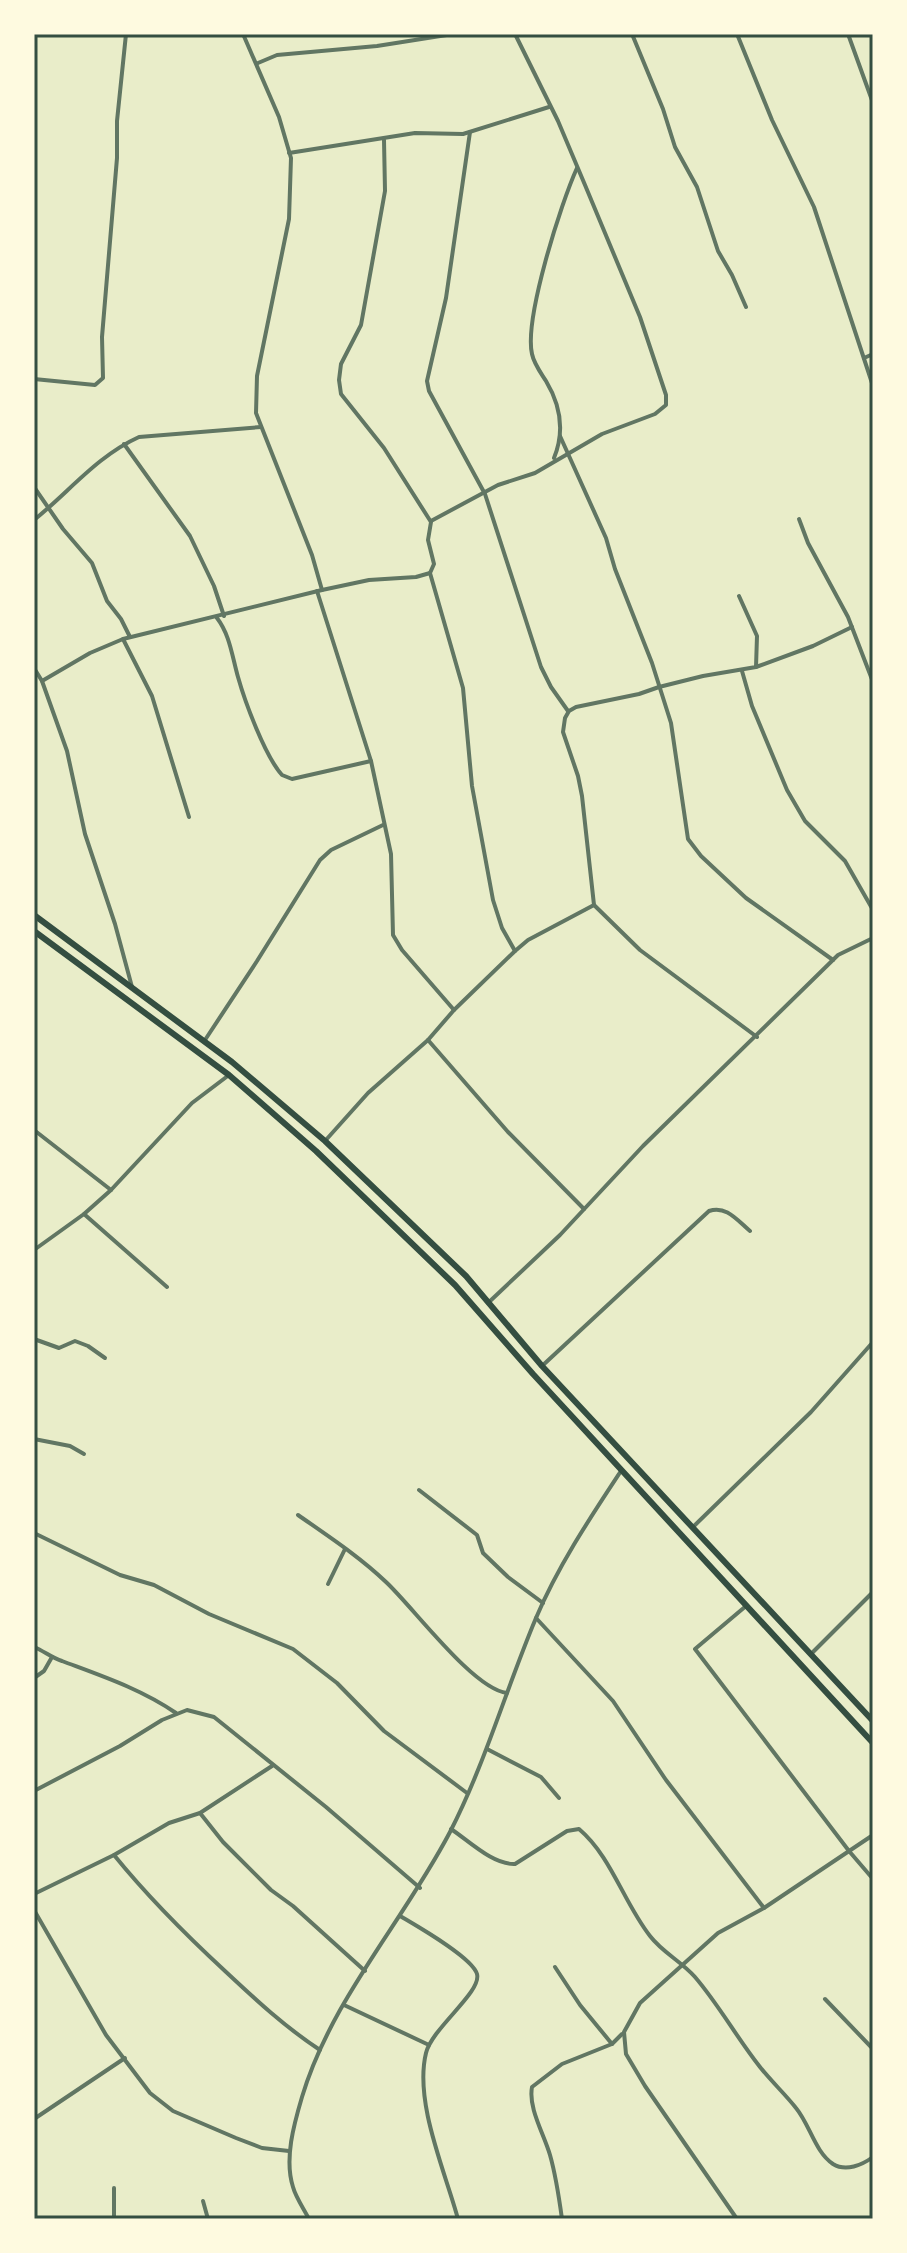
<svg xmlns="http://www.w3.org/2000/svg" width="907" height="2253" font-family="Manrope,sans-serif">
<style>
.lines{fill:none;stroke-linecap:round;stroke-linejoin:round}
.minor{stroke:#617663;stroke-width:4}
.trunk{stroke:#344e41;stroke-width:6}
.neatline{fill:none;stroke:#344e41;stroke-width:3}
</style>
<rect width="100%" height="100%" fill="#e9edc9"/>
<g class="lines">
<!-- minor -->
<g class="minor">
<path d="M243 34 279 117 291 158 289 219 257 376 256 413 312 555 322 590"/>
<path d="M632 34 663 109 675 147 697 187 718 251 732 275 746 307"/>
<path d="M737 34 772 120 814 207 873 386"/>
<path d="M848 34 873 103"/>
<path d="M258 63 277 55 377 46 453 34"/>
<path d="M470 132 446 298 427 381 429 391 485 494 541 667 551 687 568 711"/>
<path d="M384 140 385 191 361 325 341 364 339 380 341 394 384 448 431 522 428 540 434 564 430 573 463 688 472 786 493 900 502 928 515 951"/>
<path d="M289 153 415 133 463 134 549 107"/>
<path d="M864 358 873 354"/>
<path d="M34 379 95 385 103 378 102 337 117 158V121L126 34"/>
<path d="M560 436 606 538 615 569 652 663 671 723 688 839 701 856 746 898 833 960"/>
<path d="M124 444 190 536 214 586 224 616"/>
<path d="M554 458C565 431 561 406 546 381 541 373 534 364 532 354 524 319 561 203 577 168"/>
<path d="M34 487 63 529 92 563 107 601 121 619 130 637"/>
<path d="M799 519 808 543 848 617 873 682"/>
<path d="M34 520C69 492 97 456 139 437L261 427"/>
<path d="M431 521 498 485 535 473 602 434 655 414 666 405V395L640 317 585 185 558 121 515 34"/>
<path d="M317 591 371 761 391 854 393 935 402 950 454 1010"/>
<path d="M739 596 757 636 756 667 703 676 659 687 639 694 576 707 569 711 565 718 563 732 578 776 582 796 594 905 640 950 757 1037"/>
<path d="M217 618C230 635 232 656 238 677 245 702 265 756 282 775L292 779 371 761"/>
<path d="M123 639 152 696 189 817"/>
<path d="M756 667 813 646 852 627"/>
<path d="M34 668 42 681 67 751 85 834 115 924 132 987"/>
<path d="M742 671 752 706 787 790 805 821 845 861 873 910"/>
<path d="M42 681 90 653 123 639 322 590 369 580 416 577 430 573"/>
<path d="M205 1040 257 961 320 860 331 850 383 825"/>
<path d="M428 1040 508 1132 584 1209"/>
<path d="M34 1130 111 1190"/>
<path d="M325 1141 368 1093 428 1040 454 1010 515 951 528 940 594 905"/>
<path d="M84 1214 167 1287"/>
<path d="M34 1250 84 1214 111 1190 192 1103 229 1075"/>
<path d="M488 1303 560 1235 643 1146 838 955 873 938"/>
<path d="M34 1339 59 1348 75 1341 88 1346 105 1358"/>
<path d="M542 1366 709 1211C726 1205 737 1220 750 1231"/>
<path d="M34 1439 70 1446 84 1454"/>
<path d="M419 1490 477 1535 483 1553 508 1577 543 1603"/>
<path d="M298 1515C328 1536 360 1557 386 1582 413 1607 473 1689 507 1693"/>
<path d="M693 1527 811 1412 873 1342"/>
<path d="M34 1533 120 1575 154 1585 209 1614 293 1649 337 1683 384 1731 467 1793"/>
<path d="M328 1584 345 1549"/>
<path d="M746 1606 695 1649 849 1851 873 1879"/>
<path d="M536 1618 613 1701 666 1780 764 1908"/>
<path d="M34 1647C44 1651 52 1658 62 1661 102 1676 141 1689 176 1713"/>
<path d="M811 1654 873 1592"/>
<path d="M34 1678 44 1671 52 1657"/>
<path d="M487 1749 541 1777 559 1798"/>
<path d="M34 1791 120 1746 162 1720 187 1710 214 1717 326 1807 420 1888"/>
<path d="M200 1813 223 1842 271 1890 293 1906 365 1971"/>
<path d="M451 1829C469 1841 493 1865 515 1864L567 1831 579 1829C611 1856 624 1903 650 1936 663 1953 681 1961 695 1977 719 2005 737 2038 760 2067 771 2081 785 2094 796 2108 810 2125 815 2152 833 2164 846 2172 862 2165 873 2157"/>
<path d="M114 1855C148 1897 185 1934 225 1971 256 2000 285 2027 320 2050"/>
<path d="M34 1894 114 1855 169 1823 200 1813 272 1766"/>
<path d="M34 1910 106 2035 150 2093 173 2111 236 2138 262 2148 289 2151"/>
<path d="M400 1916C415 1925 472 1957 477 1974 482 1992 432 2028 426 2053 414 2102 445 2171 458 2219"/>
<path d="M555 1967 580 2005 612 2044"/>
<path d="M825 1999 873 2049"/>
<path d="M344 2005 429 2045"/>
<path d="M34 2119 125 2058"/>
<path d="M203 2201 208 2219"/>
<path d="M114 2219V2188"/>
<path d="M309 2219C304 2209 296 2198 293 2187 284 2159 294 2124 302 2097 331 2000 403 1922 450 1832 485 1764 506 1689 536 1618 558 1566 590 1518 621 1471"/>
<path d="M562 2219C559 2197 556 2176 550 2155 544 2134 528 2108 532 2087L562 2064 612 2044 622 2034"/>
<path d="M737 2219 645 2086 626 2054 624 2032 640 2003 718 1933 764 1908 873 1835"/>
</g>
<!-- trunk -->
<g class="trunk">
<path d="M34 915 232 1062 325 1141 466 1276 542 1366 873 1721"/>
<path d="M34 931 229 1075 316 1151 455 1285 533 1374 873 1743"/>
</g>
</g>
<!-- border -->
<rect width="907" height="2253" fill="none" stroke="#fefae0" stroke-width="72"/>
<rect x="36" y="36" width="835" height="2181" class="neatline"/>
</svg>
